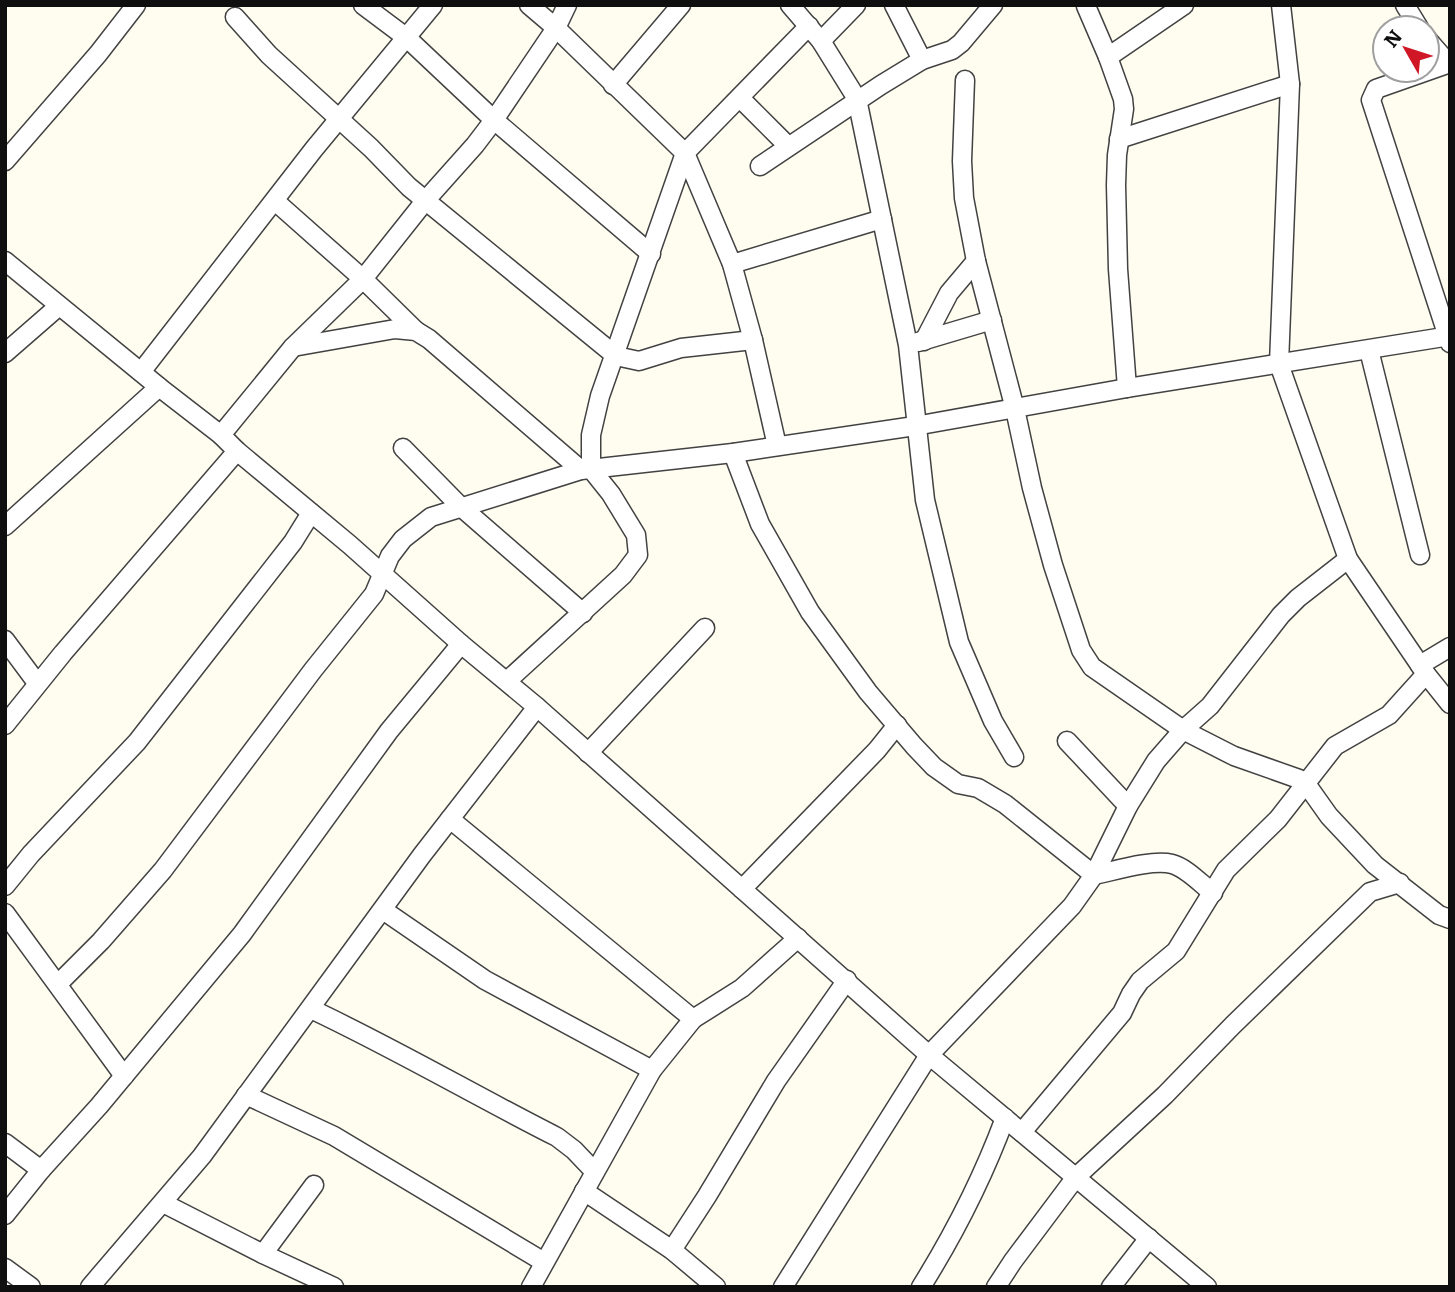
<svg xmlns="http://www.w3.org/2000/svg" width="1455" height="1292" font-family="Literata,serif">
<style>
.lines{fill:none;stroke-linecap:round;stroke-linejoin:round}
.street-casing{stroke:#424242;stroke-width:21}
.street{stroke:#fff;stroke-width:18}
</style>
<rect width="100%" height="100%" fill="#fffcf0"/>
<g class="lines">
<defs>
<g id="street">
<path d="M363 5 407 38 494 120 651 254"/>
<path d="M529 5 556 28 685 153 732 264 753 340 777 446"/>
<path d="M790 5 821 41 857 99 908 345 925 500 959 642 993 721 1014 757"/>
<path d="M894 5 922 60"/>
<path d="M1281 5 1290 84 1279 364 1348 559 1426 674 1450 704"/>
<path d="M1405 5 1419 28"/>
<path d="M1086 6 1108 57 1123 99 1124 109 1117 155 1116 185 1118 269 1127 388"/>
<path d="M235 17 269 55 371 148 409 187 616 356 639 361 681 348 753 340"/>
<path d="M1427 39 1449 64"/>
<path d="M821 41 856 5"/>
<path d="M1108 57 1184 5"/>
<path d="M1450 63 1376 89 1371 100 1450 343"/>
<path d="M965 80 962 161 964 198 976 261 1015 409 1032 488 1053 565 1081 650 1092 667 1183 730 1234 756 1299 779 1307 785 1329 816 1375 865 1439 915 1450 919"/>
<path d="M613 85 681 5"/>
<path d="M740 98 788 146"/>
<path d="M1119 139 1290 84"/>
<path d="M5 161 98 54 136 5"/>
<path d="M760 166 881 85 922 60 952 50 961 43 993 5"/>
<path d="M275 201 363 279 416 331"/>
<path d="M5 261 159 387 221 435 237 451 350 545 461 644 537 707 929 1055 1207 1287"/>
<path d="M732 264 882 219"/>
<path d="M924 341 949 293 976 261"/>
<path d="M918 342 992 320"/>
<path d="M293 347 395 329 416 331 429 339 581 470"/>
<path d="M1369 350 1420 555"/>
<path d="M5 353 59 306"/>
<path d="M141 372 314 149 433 5"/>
<path d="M221 435 293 347 363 279 425 201 475 145 494 120 556 28 567 5"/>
<path d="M403 448 460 506 583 613"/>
<path d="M733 453 760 524 810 612 868 692 914 746 934 767 958 784 978 788 1005 804 1094 875"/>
<path d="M5 526 159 387"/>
<path d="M5 640 37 683"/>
<path d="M1420 665 1450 647"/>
<path d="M507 681 623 575 638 555 636 535 611 494 591 469V435L600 396 685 153 809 26"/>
<path d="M5 725 63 653 237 451"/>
<path d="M1067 741 1128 806"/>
<path d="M588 753 705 628"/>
<path d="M450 819 693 1019 652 1070 531 1287"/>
<path d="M1094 875C1114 871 1152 859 1172 864 1187 868 1201 884 1213 893"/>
<path d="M5 886 31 854 137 742 293 542 311 513"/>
<path d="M742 889 877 750 897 725"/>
<path d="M383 910 485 980 652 1070"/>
<path d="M5 913 124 1076"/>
<path d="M58 984 101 941 163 870 313 670 374 594 390 556 403 539 431 517 581 470 733 453 915 426 1127 388 1450 336"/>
<path d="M311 1009C394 1048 474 1095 557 1137L574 1150 594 1171"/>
<path d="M693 1019 742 988 798 938"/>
<path d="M246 1095 334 1136 544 1262"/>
<path d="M1022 1132 1122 1013 1131 994 1140 981 1176 951 1226 870 1278 819 1335 746 1389 715 1426 674"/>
<path d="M5 1143 41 1170"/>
<path d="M584 1191 672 1250 716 1287"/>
<path d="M163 1203 263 1254 334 1287"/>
<path d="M5 1215 41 1170 99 1106 242 934 389 731 461 644"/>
<path d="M672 1250 707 1196 776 1081 847 980"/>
<path d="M263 1254 314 1185"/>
<path d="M5 1268 31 1287"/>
<path d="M90 1287 202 1156 422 855 537 707"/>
<path d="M783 1287 929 1055 1072 906 1094 875 1128 806 1156 761 1183 730 1210 706 1281 615 1298 598 1348 559"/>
<path d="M921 1287C956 1231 982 1180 1005 1118"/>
<path d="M996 1287 1013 1261 1076 1177 1165 1095 1233 1025 1370 892 1400 883"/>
<path d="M1111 1287 1149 1238"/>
</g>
</defs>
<!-- street casing -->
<use href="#street" class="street-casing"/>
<!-- street -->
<use href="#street" class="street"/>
</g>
<!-- border -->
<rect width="1455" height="1292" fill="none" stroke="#0f0f0f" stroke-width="14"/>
<!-- north arrow -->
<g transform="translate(1406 49) rotate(309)"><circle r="33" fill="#ffffff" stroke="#9f9f9f" stroke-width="2"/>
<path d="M0-5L12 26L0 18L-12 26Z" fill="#cf1725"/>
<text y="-10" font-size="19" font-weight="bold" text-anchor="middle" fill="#0f0f0f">N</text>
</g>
</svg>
